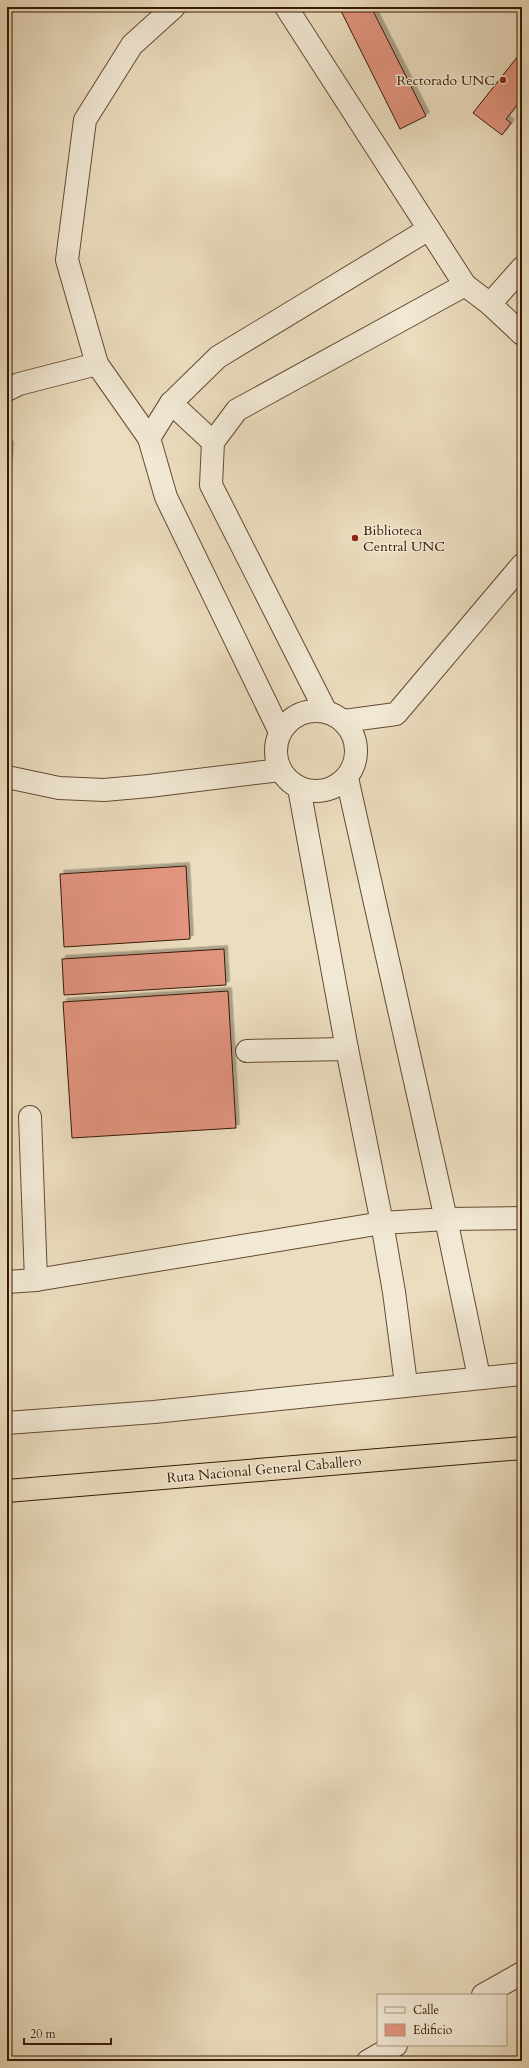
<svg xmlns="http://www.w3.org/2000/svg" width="529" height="2068" font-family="Cardo,serif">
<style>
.building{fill:#e2947f;stroke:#371904;filter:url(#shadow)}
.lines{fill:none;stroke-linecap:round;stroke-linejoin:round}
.minor-casing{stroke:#644a33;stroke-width:24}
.highway-casing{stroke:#371904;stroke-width:24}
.minor{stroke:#f2e9d5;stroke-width:22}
.highway{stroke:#ebddbf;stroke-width:22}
.poi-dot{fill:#8f2418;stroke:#f2e9d5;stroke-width:1.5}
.labels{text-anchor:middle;stroke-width:3;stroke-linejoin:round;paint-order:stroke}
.poi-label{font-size:14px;fill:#371904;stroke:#f2e9d5;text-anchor:end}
.street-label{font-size:14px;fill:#371904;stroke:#f2e9d5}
</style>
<defs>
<filter id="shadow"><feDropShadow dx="3.5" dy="-3.5" stdDeviation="0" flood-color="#0004"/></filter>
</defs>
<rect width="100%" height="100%" fill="#ebddbf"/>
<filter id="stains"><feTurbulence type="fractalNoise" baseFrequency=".005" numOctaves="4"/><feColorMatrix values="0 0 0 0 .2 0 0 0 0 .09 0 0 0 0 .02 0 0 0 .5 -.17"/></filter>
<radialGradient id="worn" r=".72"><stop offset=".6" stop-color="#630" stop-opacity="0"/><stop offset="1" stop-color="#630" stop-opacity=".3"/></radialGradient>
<!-- building -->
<g class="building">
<path d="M339 7H371L426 116 400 129Z"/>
<path d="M522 51V99L506 119 511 123 502 135 473 113Z"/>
<path d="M7 444 10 445 7 486Z"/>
<path d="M186 866 190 939 64 947 60 874Z"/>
<path d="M224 949 226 985 64 995 62 959Z"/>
<path d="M228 991 236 1128 72 1138 63 1002Z"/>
</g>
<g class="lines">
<defs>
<g id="minor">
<path d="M174 7 132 45 85 120 67 260 97 364 149 438 166 497 280 732"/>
<path d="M286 7 465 285 490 304 522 334"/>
<path d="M490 304 522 268"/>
<path d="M7 390 19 384 97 364"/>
<path d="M171 403 213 442"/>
<path d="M149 438 171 403 218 357 429 229"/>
<path d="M325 710 211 485 213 442 237 410 465 285"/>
<circle cx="316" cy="751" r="40"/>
<path d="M344 721 396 714 522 565"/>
<path d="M7 777 59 788 104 790 149 786 280 770"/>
<path d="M347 778 446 1219 479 1377"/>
<path d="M299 788 347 1049 382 1223 394 1292 406 1384"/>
<path d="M247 1051 347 1049"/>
<path d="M30 1117 36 1280"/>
<path d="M7 1282 36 1280 382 1223 446 1219 522 1218"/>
<path d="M7 1423 154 1412 522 1374"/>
<path d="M483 1995 522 1973"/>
<path d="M368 2061 396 2045"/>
</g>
<path id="highway" d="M7 1491 522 1448"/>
</defs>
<!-- minor casing -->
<use href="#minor" class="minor-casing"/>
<!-- highway casing -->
<use href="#highway" class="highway-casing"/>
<!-- minor -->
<use href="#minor" class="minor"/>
<!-- highway -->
<use href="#highway" class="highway"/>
</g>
<!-- markers -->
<g class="poi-dot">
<circle cx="503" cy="80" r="4"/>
<circle cx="355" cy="538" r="4"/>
</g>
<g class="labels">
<!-- poi labels -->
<g class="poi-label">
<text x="495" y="85">Rectorado UNC</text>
<text x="363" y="535" text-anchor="start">Biblioteca<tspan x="363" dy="16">Central UNC</tspan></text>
</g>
<!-- street labels -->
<g class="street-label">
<text transform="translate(264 1469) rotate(-5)" y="5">Ruta Nacional General Caballero</text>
</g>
</g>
<!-- margin -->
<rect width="529" height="2068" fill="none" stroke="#ebddbf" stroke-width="24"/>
<rect x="8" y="8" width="513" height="2052" fill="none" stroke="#371904" stroke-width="2"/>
<rect x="12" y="12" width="505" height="2044" fill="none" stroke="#371904"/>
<!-- legend -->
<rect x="377" y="1994" width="130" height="52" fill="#f2e9d5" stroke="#a79681"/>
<rect x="385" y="2007" width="20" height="6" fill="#f2e9d5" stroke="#a79681"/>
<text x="413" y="2014" font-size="12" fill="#371904">Calle</text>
<rect x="385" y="2024" width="20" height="12" fill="#e2947f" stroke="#a79681"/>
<text x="413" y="2034" font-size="12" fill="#371904">Edificio</text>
<!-- scale -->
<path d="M24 2038v6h87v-6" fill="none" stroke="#371904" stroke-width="2"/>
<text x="30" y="2038" font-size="12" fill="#371904" stroke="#f2e9d5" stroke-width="3" paint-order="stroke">20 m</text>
<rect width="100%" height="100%" filter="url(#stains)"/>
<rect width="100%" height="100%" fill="url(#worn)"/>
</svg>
